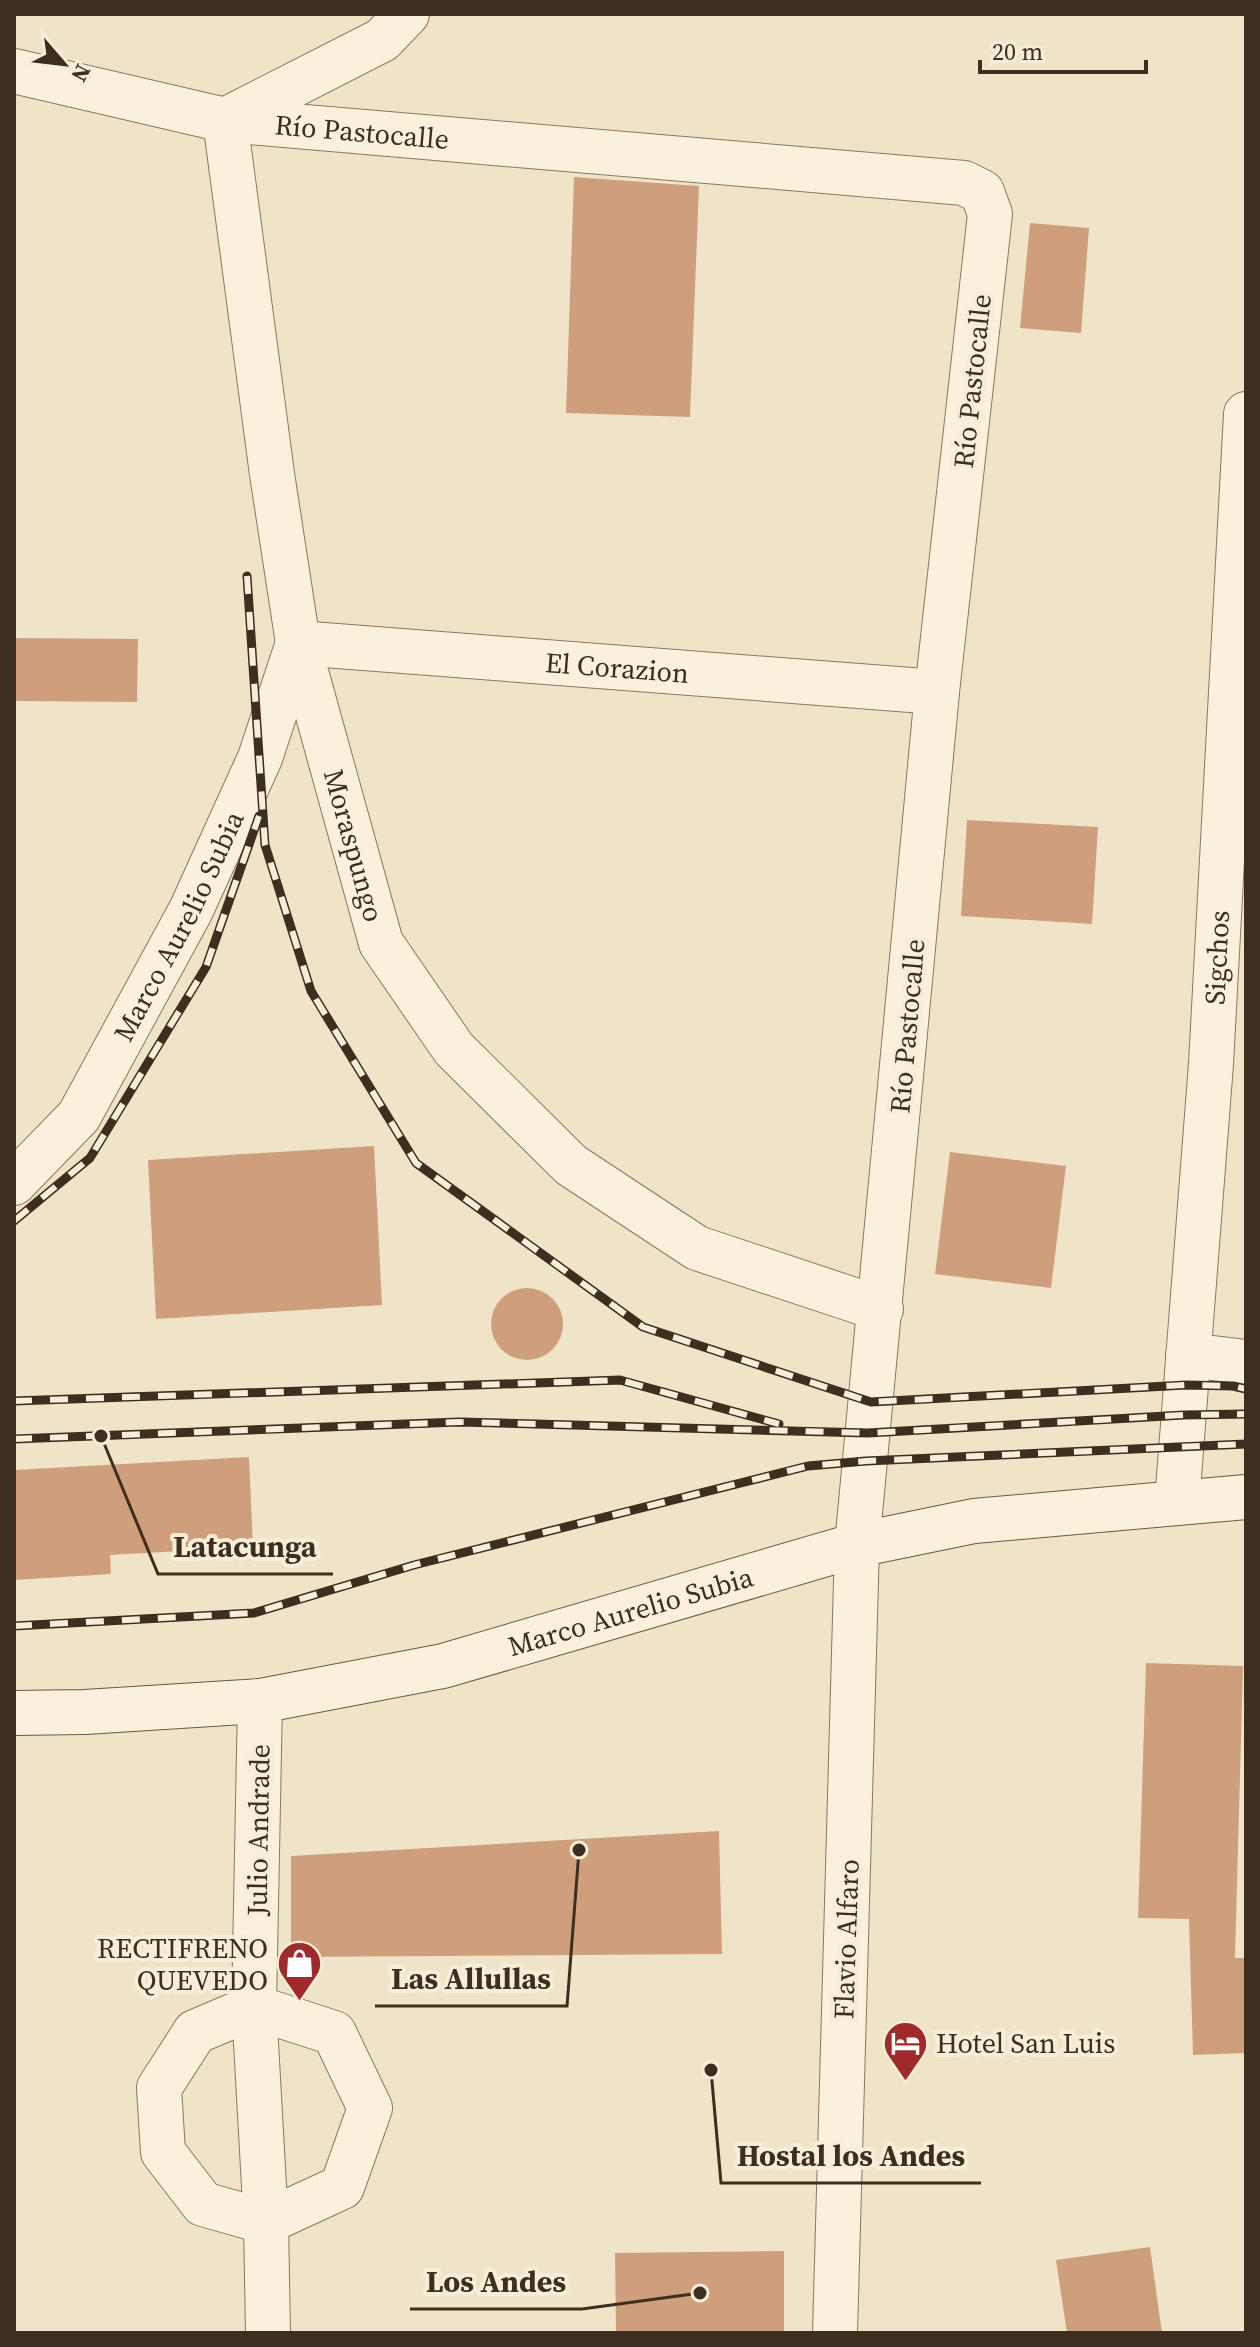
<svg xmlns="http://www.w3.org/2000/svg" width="1260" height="2347" font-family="'Source Serif 4',serif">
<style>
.building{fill:#cf9f7d}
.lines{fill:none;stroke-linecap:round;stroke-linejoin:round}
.street-casing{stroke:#8d765c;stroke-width:46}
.secondary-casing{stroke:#6f573f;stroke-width:46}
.street{stroke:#faf1dc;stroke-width:44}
.secondary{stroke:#faf1dc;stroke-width:44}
.rail-casing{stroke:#3d2e20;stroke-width:9}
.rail{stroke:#f7eed8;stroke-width:6;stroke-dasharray:18;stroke-linecap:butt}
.labels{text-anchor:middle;stroke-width:8;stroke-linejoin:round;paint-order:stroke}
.street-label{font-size:28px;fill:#3d2e20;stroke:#f7eed8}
.poi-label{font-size:28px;fill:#3d2e20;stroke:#f7eed8;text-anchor:end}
.leader{fill:none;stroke:#3d2e20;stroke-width:3}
.callout-dot{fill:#3d2e20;stroke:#f7eed8;stroke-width:3}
.callout-label{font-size:30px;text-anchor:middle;font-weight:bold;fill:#3d2e20;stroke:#f7eed8;stroke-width:8;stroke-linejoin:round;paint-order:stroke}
</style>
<rect width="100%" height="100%" fill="#f0e4c8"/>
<!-- building -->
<g class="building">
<path d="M574 177 699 186 690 417 566 413Z"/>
<path d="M1030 223 1089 228 1081 333 1020 328Z"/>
<path d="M14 638 138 639 137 702 14 701Z"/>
<path d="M967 820 1098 827 1092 924 961 916Z"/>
<path d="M374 1146 382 1305 156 1319 148 1160Z"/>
<path d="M950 1152 1066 1166 1051 1288 935 1274Z"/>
<circle cx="527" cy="1324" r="36"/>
<path d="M249 1457 253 1547 110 1555 111 1574 14 1580V1470Z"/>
<path d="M1146 1663 1243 1666 1235 1958H1246V2053L1193 2055 1189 1919 1138 1918Z"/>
<path d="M719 1831 722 1954 291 1957V1856Z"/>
<path d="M1150 2247 1162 2333H1067L1056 2260Z"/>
<path d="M784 2251V2333H616L615 2253Z"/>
</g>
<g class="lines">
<defs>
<g id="street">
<path id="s1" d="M14 71 225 120 964 183 982 192 990 214 937 692 857 1545 835 2333"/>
<path id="s2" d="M225 120 272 474 298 643 381 943 454 1049 571 1165 697 1248 881 1309"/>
<path d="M225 120 382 40 407 14"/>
<path id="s3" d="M14 1183 79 1116 191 910 260 758 298 643 937 692"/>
<path d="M1188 1355 1246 1362"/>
<path id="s4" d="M1177 1502 1211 1064 1246 414"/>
<path d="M260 1701 254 2007 266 2222 268 2333"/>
<path d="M254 2007 334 2033 370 2108 342 2187 266 2222 203 2204 163 2152 159 2088 195 2032Z"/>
</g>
<g id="secondary">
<path id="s5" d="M14 1713 85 1712 260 1701 443 1666 857 1545 974 1521 1246 1497"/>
</g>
</defs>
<!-- street casing -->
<use href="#street" class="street-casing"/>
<!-- secondary casing -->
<use href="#secondary" class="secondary-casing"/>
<!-- street -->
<use href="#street" class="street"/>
<!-- secondary -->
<use href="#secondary" class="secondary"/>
<defs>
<g id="rail">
<path d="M247 576 265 845 311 991 416 1163 643 1327 871 1402 1186 1385 1233 1386 1246 1389"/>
<path d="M14 1221 90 1158 206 967 259 816"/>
<path d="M14 1401 620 1380 779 1424"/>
<path d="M14 1439 459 1422 868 1433 1184 1415 1246 1414"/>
<path d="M14 1626 254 1613 414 1565 808 1466 866 1461 1246 1444"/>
</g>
</defs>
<!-- rail casing -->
<use href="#rail" class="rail-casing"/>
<!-- rail -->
<use href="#rail" class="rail"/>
</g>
<!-- icons -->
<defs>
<symbol id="shop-pin" viewBox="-11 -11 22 30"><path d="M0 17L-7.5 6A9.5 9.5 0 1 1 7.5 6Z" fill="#9e2a2b" stroke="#f7eed8"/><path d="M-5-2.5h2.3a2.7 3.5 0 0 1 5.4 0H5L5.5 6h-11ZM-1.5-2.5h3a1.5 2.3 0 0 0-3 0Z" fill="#fff"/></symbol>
<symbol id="hotel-pin" viewBox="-11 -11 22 30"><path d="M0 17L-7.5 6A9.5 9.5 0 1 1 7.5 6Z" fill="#9e2a2b" stroke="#f7eed8"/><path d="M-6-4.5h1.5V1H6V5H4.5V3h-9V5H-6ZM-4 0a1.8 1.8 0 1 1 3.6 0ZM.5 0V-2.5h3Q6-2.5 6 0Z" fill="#fff"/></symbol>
</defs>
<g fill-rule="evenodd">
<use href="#shop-pin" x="274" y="1938" width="51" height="69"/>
<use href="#hotel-pin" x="880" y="2018" width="51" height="69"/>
</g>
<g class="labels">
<!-- street labels -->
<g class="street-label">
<text dy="10" stroke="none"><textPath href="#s1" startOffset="354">Río Pastocalle</textPath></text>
<text transform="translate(972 381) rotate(-84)" y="10">Río Pastocalle</text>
<text dy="10" stroke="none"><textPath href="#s3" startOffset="936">El Corazion</textPath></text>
<text dy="10" stroke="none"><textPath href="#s2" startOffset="738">Moraspungo</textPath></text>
<text dy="10" stroke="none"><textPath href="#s3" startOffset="308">Marco Aurelio Subia</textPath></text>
<text dy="10" stroke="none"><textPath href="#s4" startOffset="546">Sigchos</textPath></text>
<text transform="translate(907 1026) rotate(-85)" y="10">Río Pastocalle</text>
<text dy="10" stroke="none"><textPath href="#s5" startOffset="628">Marco Aurelio Subia</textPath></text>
<text transform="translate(258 1830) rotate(-89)" y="10">Julio Andrade</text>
<text transform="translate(846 1939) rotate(-88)" y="10">Flavio Alfaro</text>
</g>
<!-- poi labels -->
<g class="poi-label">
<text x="268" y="1958">RECTIFRENO<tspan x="268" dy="32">QUEVEDO</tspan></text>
<text x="936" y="2053" text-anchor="start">Hotel San Luis</text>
</g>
</g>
<!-- callouts -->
<path class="leader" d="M101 1436L158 1574H333M579 1850L567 2006H375M711 2070L721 2183H981M700 2293L582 2309H410"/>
<g class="callout-dot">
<circle cx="101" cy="1436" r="8"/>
<circle cx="579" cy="1850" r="8"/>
<circle cx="711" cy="2070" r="8"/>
<circle cx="700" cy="2293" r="8"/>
</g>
<g class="callout-label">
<text x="245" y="1557">Latacunga</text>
<text x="471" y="1989">Las Allullas</text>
<text x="851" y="2166">Hostal los Andes</text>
<text x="496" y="2292">Los Andes</text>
</g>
<!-- border -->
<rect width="1260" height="2347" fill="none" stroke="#3d2e20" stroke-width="32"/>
<!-- north arrow -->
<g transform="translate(64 64) rotate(118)" stroke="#f7eed8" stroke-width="6" paint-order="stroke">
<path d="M0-6L14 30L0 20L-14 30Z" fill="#3d2e20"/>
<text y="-12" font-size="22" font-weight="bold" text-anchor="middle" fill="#3d2e20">N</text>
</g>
<!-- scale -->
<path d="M980 60v12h166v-12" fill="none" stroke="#3d2e20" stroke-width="4"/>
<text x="992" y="60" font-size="24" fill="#3d2e20" stroke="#f7eed8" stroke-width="6" paint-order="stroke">20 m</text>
</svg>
